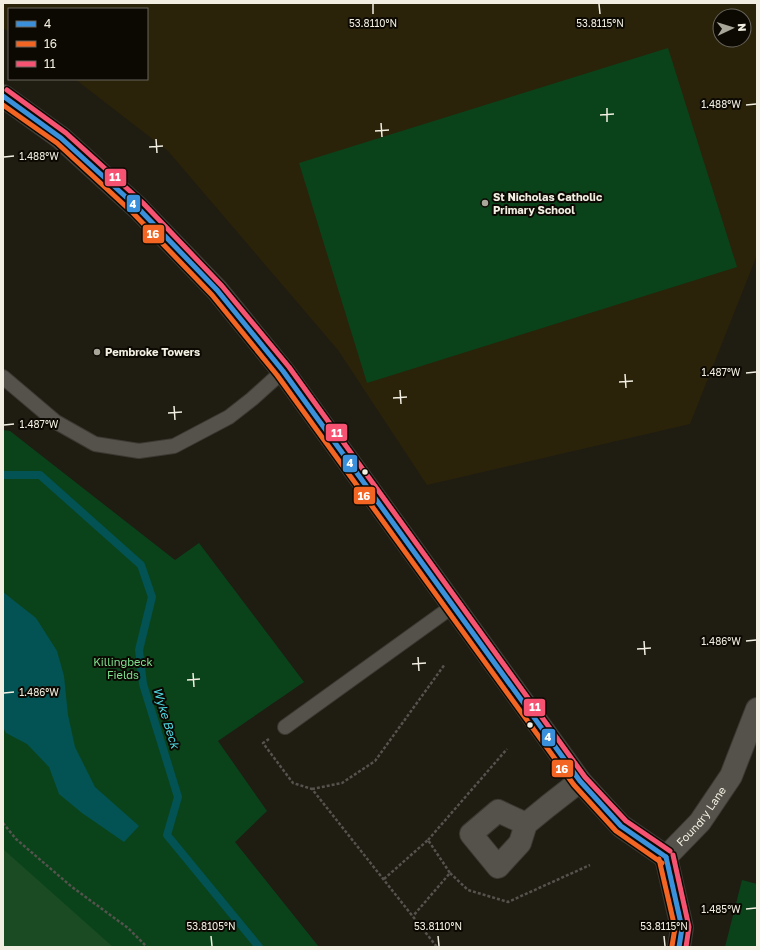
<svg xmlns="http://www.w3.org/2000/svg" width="760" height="950" font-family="'Golos Text',sans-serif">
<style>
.built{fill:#2a230a;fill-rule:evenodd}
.green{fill:#0a431a}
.forest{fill:#1a4b23}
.water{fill:#035254}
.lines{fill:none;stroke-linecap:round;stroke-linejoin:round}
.stream{stroke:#035254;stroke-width:8}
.service-casing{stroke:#3b3932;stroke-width:16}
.minor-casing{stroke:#3b3932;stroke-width:24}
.tertiary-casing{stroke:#3b3932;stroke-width:24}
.path{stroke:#55534d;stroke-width:2.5;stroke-dasharray:3 2;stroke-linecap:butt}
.service{stroke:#54524a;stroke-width:14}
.minor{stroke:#54524a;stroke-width:22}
.tertiary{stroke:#54524a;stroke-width:22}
.bus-1-casing{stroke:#0c0903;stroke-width:8}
.bus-2-casing{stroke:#0c0903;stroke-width:8}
.bus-3-casing{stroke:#0c0903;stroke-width:8}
.bus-1{stroke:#3a90db;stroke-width:5}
.bus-2{stroke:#f26522;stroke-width:5}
.bus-3{stroke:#f65372;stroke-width:5}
.ticks{fill:none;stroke:#f2efe2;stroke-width:1.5}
.poi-dot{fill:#a8a599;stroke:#0c0903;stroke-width:1.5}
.bus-dot{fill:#f2efe2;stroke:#0c0903;stroke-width:1.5}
.labels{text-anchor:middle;stroke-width:4;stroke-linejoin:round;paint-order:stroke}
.poi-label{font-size:11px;font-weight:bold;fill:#f2efe2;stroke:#0c0903;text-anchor:start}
.park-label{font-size:11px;fill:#7ee08e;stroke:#0c0903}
.street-label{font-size:11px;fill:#f2efe2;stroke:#0c0903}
.water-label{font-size:12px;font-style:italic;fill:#4ed9e2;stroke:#0c0903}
.ticks-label{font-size:10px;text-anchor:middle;fill:#f2efe2;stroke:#0c0903;stroke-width:4;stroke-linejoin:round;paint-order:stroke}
.line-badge{stroke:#0c0903;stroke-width:1.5}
.badge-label{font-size:11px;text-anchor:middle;font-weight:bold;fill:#fff}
</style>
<rect width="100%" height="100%" fill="#1f1c12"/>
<!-- built -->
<path class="built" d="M3 3H757V255L690 424 427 485 338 350 168 151 75 79H147V9H9V32L3 28ZM720 16H744V40H720Z"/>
<!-- green -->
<g class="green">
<path d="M668 48 737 267 367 383 299 163Z"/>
<path d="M3 430 10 431 175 560 199 543 304 682 218 741 267 811 235 842 319 947H3Z"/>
<path d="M742 880 757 884V947H725Z"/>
</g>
<!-- forest -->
<path class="forest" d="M3 849 113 947H3Z"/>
<!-- water -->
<path class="water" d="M3 592 36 618 57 651 64 676 68 715 75 747 95 787 139 826 124 842 82 813 59 794 49 767 27 744 6 733 3 727Z"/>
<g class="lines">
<!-- stream -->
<path class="stream" d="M3 475H40L141 565 152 597 139 650 143 684 178 797 167 835 259 947"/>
<defs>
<g id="service">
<path d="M3 377 56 422 95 444 139 451 174 446 229 417 252 399 283 371"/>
<path d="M285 727 453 606"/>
</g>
<path id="minor" d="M526 824 498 811 471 834 498 867 520 843 526 824 548 806 580 781"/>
<g id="tertiary">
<path d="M3 96 61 138 138 208 217 290 283 371 580 781 621 826 666 857"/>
<path id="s1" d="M666 857 700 822 731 776 757 709"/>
<path d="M666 857 682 928 679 947"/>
</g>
</defs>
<!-- service casing -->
<use href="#service" class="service-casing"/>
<!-- minor casing -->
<use href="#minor" class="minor-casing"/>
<!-- tertiary casing -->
<use href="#tertiary" class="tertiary-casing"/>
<!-- path -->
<g class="path">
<path d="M269 739 263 743 293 783 312 789 437 947"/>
<path d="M312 789 342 783 375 761 445 664"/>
<path d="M3 823 16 839 72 887 128 928 147 947"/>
<path d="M428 840 507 749"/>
<path d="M450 873 468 890 508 902 590 865"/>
<path d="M384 879 428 840 450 873 413 916"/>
</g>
<!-- service -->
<use href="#service" class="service"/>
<!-- minor -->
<use href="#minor" class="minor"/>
<!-- tertiary -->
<use href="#tertiary" class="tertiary"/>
<defs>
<g id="bus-1">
<path d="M3 96 61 138 138 208 217 290 283 371 580 781 621 826 666 857"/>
<path d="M666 857 682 928 679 947"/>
</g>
<g id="bus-2">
<path d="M3 105 57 143 133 213 212 295 277 375 574 785 616 831 662 863"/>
<path d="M659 859 675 928 672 946"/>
</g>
<g id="bus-3">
<path d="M7 90 66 133 143 203 222 286 289 367 585 777 626 821 670 851"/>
<path d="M673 855 689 927 686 947"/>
</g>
</defs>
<!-- bus-1 casing -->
<use href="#bus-1" class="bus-1-casing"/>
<!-- bus-2 casing -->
<use href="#bus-2" class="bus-2-casing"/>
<!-- bus-3 casing -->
<use href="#bus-3" class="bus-3-casing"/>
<!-- bus-1 -->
<use href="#bus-1" class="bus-1"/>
<!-- bus-2 -->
<use href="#bus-2" class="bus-2"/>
<!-- bus-3 -->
<use href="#bus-3" class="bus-3"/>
</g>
<!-- ticks -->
<path class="ticks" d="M373 4V14M599 4 600 14M746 105 756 104M607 108V122M600 115 614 114M381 123 382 137M375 131 389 130M156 139 157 153M149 147 163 146M4 157 14 156M746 373 756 372M625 374 626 388M619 382 633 381M400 390 401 404M393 398 407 397M174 406 175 420M168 413 182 412M4 425 14 424M644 641 645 655M746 641 756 640M637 649 651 648M418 657 419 671M412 664 426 663M193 673 194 687M187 680 200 679M4 693 14 692M746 909 756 908M211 936 212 946M438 936 439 946M664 936 665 946"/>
<!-- markers -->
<g class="poi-dot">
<circle cx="485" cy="203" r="4"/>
<circle cx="97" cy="352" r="4"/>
</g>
<g class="bus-dot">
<circle cx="365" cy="472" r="3.5"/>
<circle cx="530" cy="725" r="3.5"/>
</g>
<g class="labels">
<!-- poi labels -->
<g class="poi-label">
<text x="493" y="201">St Nicholas Catholic<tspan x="493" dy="13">Primary School</tspan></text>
<text x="105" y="356">Pembroke Towers</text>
</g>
<!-- park labels -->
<g class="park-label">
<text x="123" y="666">Killingbeck<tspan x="123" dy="13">Fields</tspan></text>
</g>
<!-- street labels -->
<g class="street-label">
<text dy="4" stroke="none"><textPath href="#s1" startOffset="54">Foundry Lane</textPath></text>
</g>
<!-- water labels -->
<g class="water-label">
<text transform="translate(166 718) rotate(73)" y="4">Wyke Beck</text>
</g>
</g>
<g class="ticks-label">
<text x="373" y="27">53.8110°N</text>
<text x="600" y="27">53.8115°N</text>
<text x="721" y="108">1.488°W</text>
<text x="39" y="160">1.488°W</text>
<text x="721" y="376">1.487°W</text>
<text x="39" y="428">1.487°W</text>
<text x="721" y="645">1.486°W</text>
<text x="39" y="696">1.486°W</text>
<text x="721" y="913">1.485°W</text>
<text x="211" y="930">53.8105°N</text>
<text x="438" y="930">53.8110°N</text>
<text x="664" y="930">53.8115°N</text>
</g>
<g class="line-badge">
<rect x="104" y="168" width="23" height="19" rx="4" fill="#f65372"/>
<rect x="126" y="194" width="15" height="19" rx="4" fill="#3a90db"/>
<rect x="142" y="224" width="23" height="20" rx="4" fill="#f26522"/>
<rect x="325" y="423" width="23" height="19" rx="4" fill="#f65372"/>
<rect x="342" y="454" width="16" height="19" rx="4" fill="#3a90db"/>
<rect x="353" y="486" width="23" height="19" rx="4" fill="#f26522"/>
<rect x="523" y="698" width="23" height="19" rx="4" fill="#f65372"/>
<rect x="541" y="728" width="15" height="19" rx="4" fill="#3a90db"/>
<rect x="551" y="759" width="23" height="19" rx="4" fill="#f26522"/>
</g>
<g class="badge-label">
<text x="115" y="181">11</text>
<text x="133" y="208">4</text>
<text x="153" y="238">16</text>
<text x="337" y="437">11</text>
<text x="350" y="467">4</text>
<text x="364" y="500">16</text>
<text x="535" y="711">11</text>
<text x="548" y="741">4</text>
<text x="562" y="773">16</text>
</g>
<!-- border -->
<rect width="760" height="950" fill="none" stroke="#f2efe2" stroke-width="8"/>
<!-- legend -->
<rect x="8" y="8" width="140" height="72" fill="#0c0903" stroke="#68655c"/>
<rect x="16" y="21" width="20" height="6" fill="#3a90db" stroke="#68655c"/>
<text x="44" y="28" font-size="12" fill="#f2efe2">4</text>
<rect x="16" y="41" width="20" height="6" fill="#f26522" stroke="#68655c"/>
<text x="44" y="48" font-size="12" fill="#f2efe2">16</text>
<rect x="16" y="61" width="20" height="6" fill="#f65372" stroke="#68655c"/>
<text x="44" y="68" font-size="12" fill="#f2efe2">11</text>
<!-- north arrow -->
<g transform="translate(732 28) rotate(86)"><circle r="19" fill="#0c0903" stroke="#68655c"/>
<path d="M0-3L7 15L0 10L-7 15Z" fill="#a8a599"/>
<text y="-6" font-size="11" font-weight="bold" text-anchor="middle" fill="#f2efe2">N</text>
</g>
</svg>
